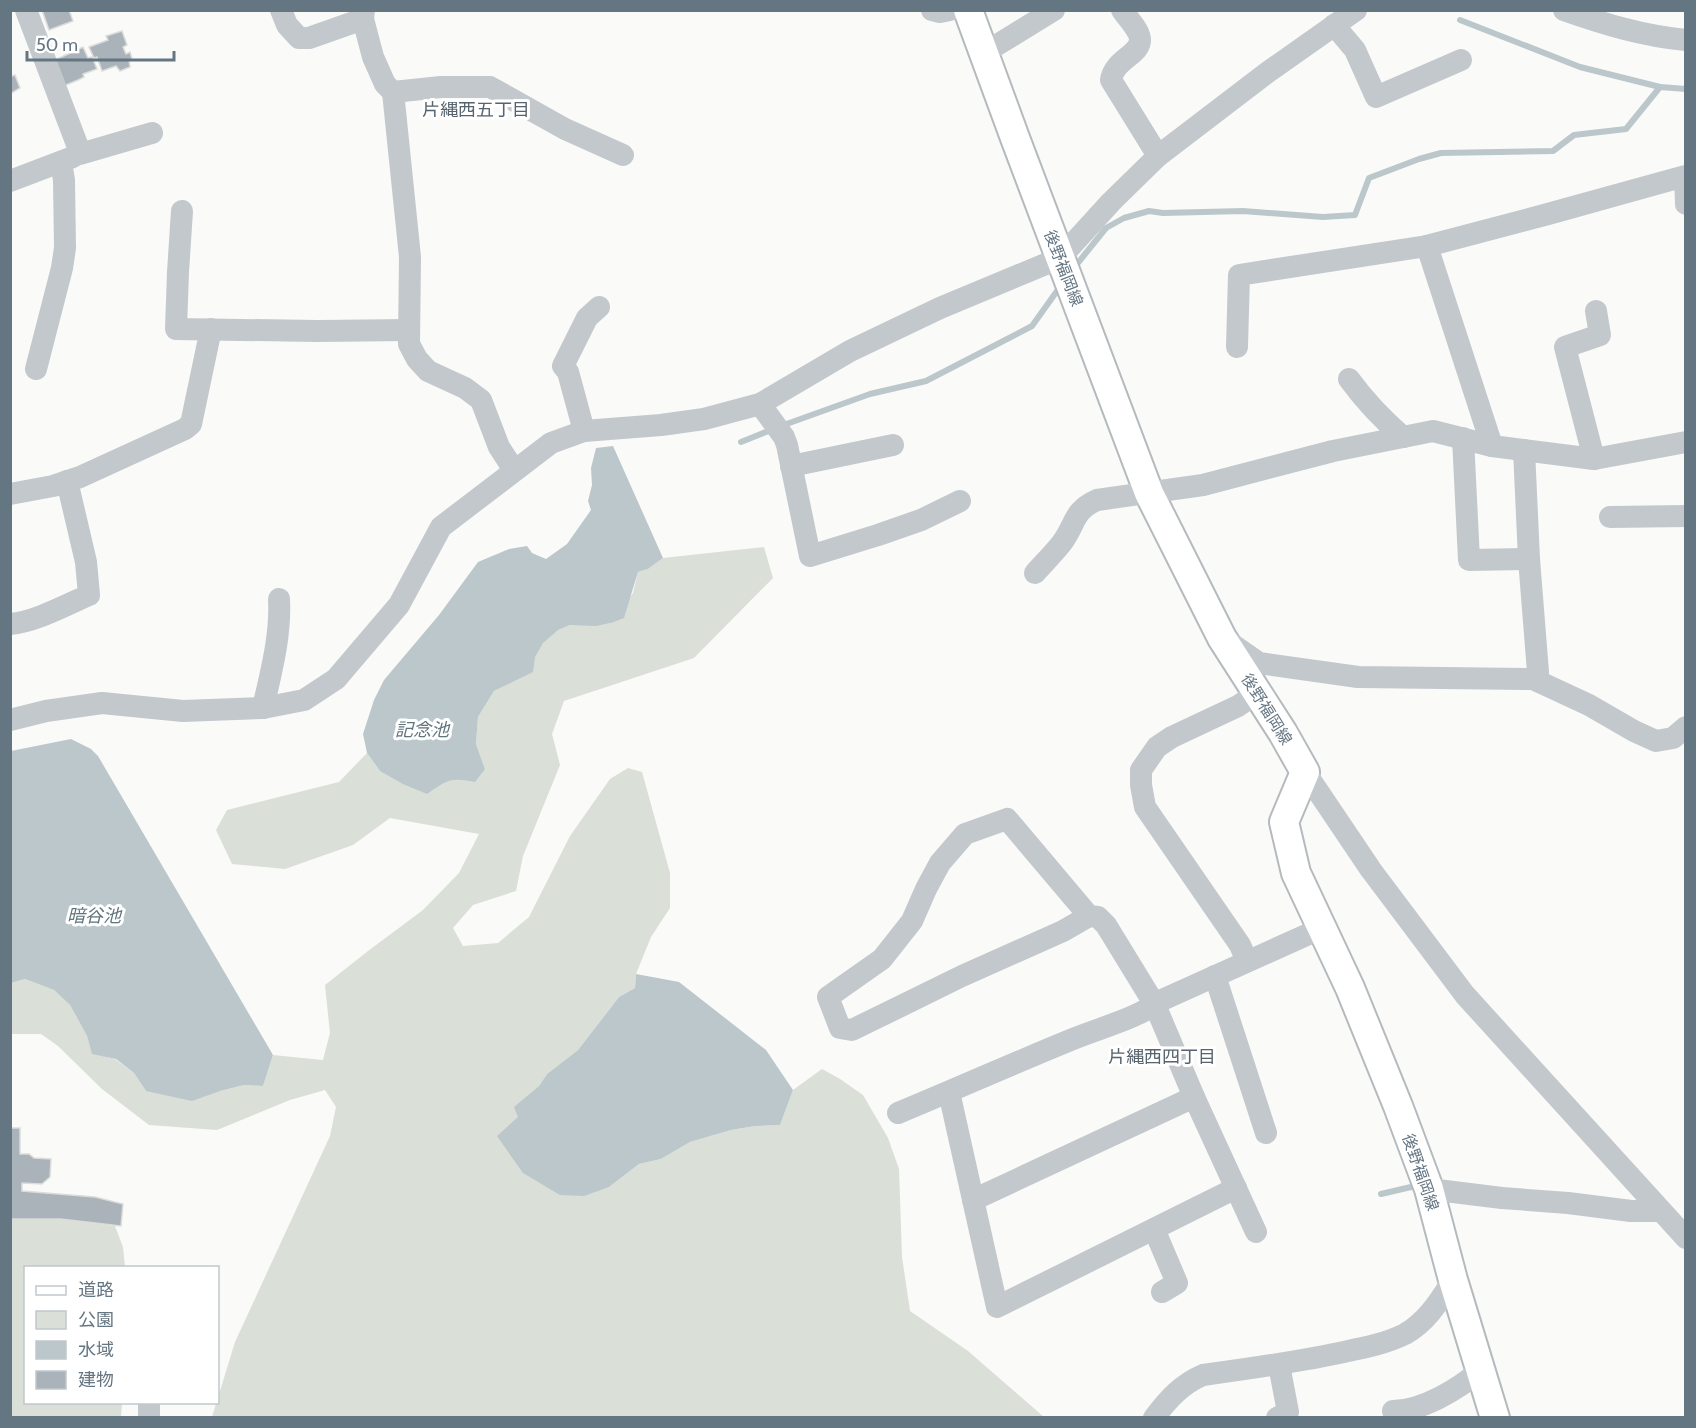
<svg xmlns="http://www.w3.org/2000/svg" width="1696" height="1428" font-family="Cabin,'Noto Sans JP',sans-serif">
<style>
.green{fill:#dadfd7}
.water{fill:#bbc7cb}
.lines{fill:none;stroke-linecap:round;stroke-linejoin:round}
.stream{stroke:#bbc7cb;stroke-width:6}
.building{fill:#aab3b9;stroke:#dcdcda;stroke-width:1.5}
.major-casing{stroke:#b5babe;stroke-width:32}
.minor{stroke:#c3c8cc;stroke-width:22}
.major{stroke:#fff;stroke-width:28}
.labels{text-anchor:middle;stroke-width:6;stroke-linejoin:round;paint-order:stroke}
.street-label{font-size:16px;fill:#657683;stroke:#fff}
.neighbourhood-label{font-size:18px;fill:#57646e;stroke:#fff}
.water-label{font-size:18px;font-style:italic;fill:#60757c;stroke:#fff}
</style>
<rect width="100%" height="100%" fill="#fafaf8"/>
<!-- green -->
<g class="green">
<path d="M764 547 773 578 694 658 564 701 552 734 560 765 523 856 516 891 473 905 453 928 463 946 498 943 529 917 570 836 610 779 628 768 642 772 670 873V908L651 937 636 974 635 988 619 997 578 1050 547 1074 539 1086 515 1107 609 1187 639 1164 661 1159 690 1142 731 1130 755 1126 780 1125 793 1090 822 1069 840 1079 863 1095 888 1138 899 1169 902 1257 910 1311 968 1351 1044 1417H212L235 1342 330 1136 336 1107 325 1090 290 1100 217 1130 149 1125 102 1089 58 1046 41 1034H11V983L25 979 54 990 70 1005 87 1036 92 1053 115 1059 134 1073 146 1091H220L244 1085 263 1086 273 1055 323 1060 330 1033 325 985 368 951 423 910 459 873 479 834 390 818 353 845 285 869 232 864 216 830 227 810 339 782 367 753 380 771 446 780 462 779 485 769 476 744 478 717 494 691 532 672C533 668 533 662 534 658 539 643 557 626 573 625 586 624 598 626 611 623L633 593 638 572 648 569 663 558Z"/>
<path d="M11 1219H60L115 1226 123 1247 125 1267 26 1268V1402L122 1403 121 1417H11Z"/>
</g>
<!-- water -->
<g class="water">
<path d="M613 446 663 558 648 569 638 572 624 618 611 623 596 626 570 625 558 630 543 643 535 657 533 672 494 691 478 717 476 744 485 769 475 782C450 777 447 780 427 794L403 784 380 771 367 753 363 734 374 700 384 680 439 615 478 562 509 549 527 546 532 553 546 559 567 544 591 510 588 501 592 485 591 468 596 448Z"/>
<path d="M71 739 91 749 98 756 273 1055 263 1086 244 1085 220 1091 192 1101 146 1091 134 1073 116 1059 92 1054 87 1036 70 1005 54 990 25 979 11 983V751Z"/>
<path d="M636 974 679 982 766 1050 793 1090 780 1125 755 1126 731 1130 690 1142 661 1159 639 1164 609 1187 584 1196 560 1195 523 1173 497 1136 518 1117 514 1107 539 1086 547 1074 578 1050 619 997 635 988Z"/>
</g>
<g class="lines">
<!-- stream -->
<g class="stream">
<path d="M1460 20 1580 67 1660 87"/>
<path d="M1073 269 1106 228 1124 218 1149 211 1163 213 1243 211 1323 217 1355 215 1369 178 1419 159 1441 153 1553 151 1574 135 1626 129 1660 87 1686 89"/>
<path d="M781 426 870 394 926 381 1032 326 1062 284"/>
<path d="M741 442 771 430"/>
<path d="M1381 1194 1411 1187"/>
</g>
</g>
<!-- building -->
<g class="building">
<path d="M42 10H69L73 21 49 30Z"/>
<path d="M122 31 127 45 123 47 126 54 130 52 132 59 129 60 130 67 120 71 116 66 102 71 97 57 94 58 89 47 108 40 106 36Z"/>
<path d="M83 47 88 58 92 57 97 69 83 74 84 77 78 80 61 87 55 60Z"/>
<path d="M10 72 12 76 15 75 20 88 10 94Z"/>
<path d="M10 1128H20V1154H29L34 1158 51 1159 50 1177 42 1184 22 1183V1191L95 1197 123 1204 121 1226 60 1219H10Z"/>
</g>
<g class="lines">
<defs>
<path id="major" d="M968 10 1015 138 1149 493 1222 638 1283 733 1305 772 1284 822 1296 873 1350 988 1398 1106 1429 1189 1453 1280 1495 1418"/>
</defs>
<!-- major casing -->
<use href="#major" class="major-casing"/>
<!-- minor -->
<g class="minor">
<path d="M26 10 78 147 80 154 152 133"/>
<path d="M281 10 287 25 299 38H309L363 19"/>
<path d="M364 10 363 19 373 57 385 84 393 92 410 257 409 344 417 359 428 371 465 388 481 400 499 447 514 470"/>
<path d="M932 10 940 12 950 10"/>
<path d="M1122 10C1127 18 1139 29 1140 39 1141 55 1114 59 1111 80L1158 156"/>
<path d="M1564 10C1604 24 1643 36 1686 40"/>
<path d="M1334 25 1355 50 1376 97 1461 60"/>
<path d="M984 53 1054 10"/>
<path d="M393 92 441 87H490L565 129 623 155"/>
<path d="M10 181 73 157"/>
<path d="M182 211 178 272 176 329 318 331 409 330"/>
<path d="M1237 347 1239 275 1427 246"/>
<path d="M36 369 62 268 65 248 64 180 61 162"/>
<path d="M1349 379C1365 401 1382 419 1403 437"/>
<path d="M760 404 784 437 787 445 810 556 878 535 921 520 960 501"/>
<path d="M584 431 568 372 563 366 587 318 599 307"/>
<path d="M1463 438 1469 560 1529 559"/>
<path d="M1492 446 1427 246 1548 214 1685 176 1686 204"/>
<path d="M1524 450 1529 559 1538 672 1536 680"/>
<path d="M1594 459 1565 347 1600 335 1596 311"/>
<path d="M791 466 893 445"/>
<path d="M10 494 53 486 80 477 185 429 191 424 211 329"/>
<path d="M1610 517 1686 516"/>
<path d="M1035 573C1044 563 1053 554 1061 544 1076 525 1072 511 1097 500L1203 485 1333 451 1433 431 1492 446 1594 459 1686 442"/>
<path d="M10 624C35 622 66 605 89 595L86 562 67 481"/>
<path d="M1226 640 1259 663 1358 677 1533 679 1589 705 1634 731 1656 741 1673 738 1686 727"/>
<path d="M263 708C271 672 281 636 279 599"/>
<path d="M10 720 46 711 102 703 183 711 263 708 304 700 336 679 399 605 441 527 551 443 584 431 661 425 704 419 760 404 850 351 940 308 1060 258 1111 202 1158 156 1268 72 1356 10"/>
<path d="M1305 772 1371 870 1465 995 1686 1238"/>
<path d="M1089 916 1063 931 962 976 852 1030 840 1028 828 997 882 959 912 921 926 889 940 863 965 834 1007 819 1089 916 1098 917 1106 925 1155 1005 1194 1097 1256 1232"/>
<path d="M1247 961 1240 945 1145 807 1141 785V770L1157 747 1172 737 1238 706 1257 693"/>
<path d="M1215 976 1266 1133"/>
<path d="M949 1092 997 1307 1236 1188"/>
<path d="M898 1113C956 1089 1014 1063 1073 1039 1102 1027 1136 1019 1162 1000L1322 928"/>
<path d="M1429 1189 1502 1198 1568 1203 1631 1211H1661"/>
<path d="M973 1200 1194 1097"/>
<path d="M1154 1229 1177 1283 1162 1292"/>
<path d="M149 1402V1418"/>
<path d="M1393 1411C1423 1411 1458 1389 1481 1370"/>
<path d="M1154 1418C1168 1399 1182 1384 1203 1375 1247 1369 1291 1363 1334 1354 1358 1349 1383 1345 1405 1334 1427 1322 1440 1300 1453 1280"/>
<path d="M1277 1418 1288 1412 1279 1365"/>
</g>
<!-- major -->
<use href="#major" class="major"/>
</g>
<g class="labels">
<!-- street labels -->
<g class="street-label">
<text transform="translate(1064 268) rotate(69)" y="6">後野福岡線</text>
<text transform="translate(1267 709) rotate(58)" y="6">後野福岡線</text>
<text transform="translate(1421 1172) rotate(71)" y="6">後野福岡線</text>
</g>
<!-- neighbourhood labels -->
<g class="neighbourhood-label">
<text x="476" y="116">片縄西五丁目</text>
<text x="1162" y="1063">片縄西四丁目</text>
</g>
<!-- water labels -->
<g class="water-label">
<text x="422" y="736">記念池</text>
<text x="94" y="922">暗谷池</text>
</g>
</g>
<!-- border -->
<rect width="1696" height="1428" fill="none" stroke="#657683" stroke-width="24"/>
<!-- legend -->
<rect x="24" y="1266" width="195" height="138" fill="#ffffff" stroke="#c1c8cd" stroke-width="1.5"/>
<rect x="36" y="1286" width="30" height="9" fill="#ffffff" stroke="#c1c8cd" stroke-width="1.5"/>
<text x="78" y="1296" font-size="18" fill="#657683">道路</text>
<rect x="36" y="1311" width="30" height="18" fill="#dadfd7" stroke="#c1c8cd" stroke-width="1.5"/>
<text x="78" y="1326" font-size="18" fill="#657683">公園</text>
<rect x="36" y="1341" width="30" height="18" fill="#bbc7cb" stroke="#c1c8cd" stroke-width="1.5"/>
<text x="78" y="1356" font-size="18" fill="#657683">水域</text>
<rect x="36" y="1371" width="30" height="18" fill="#aab3b9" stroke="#c1c8cd" stroke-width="1.5"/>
<text x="78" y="1386" font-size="18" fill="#657683">建物</text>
<!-- scale -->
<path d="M27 51v9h147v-9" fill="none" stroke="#657683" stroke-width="3"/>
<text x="36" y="51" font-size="18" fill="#657683" stroke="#ffffff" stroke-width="4.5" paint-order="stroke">50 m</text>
</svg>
